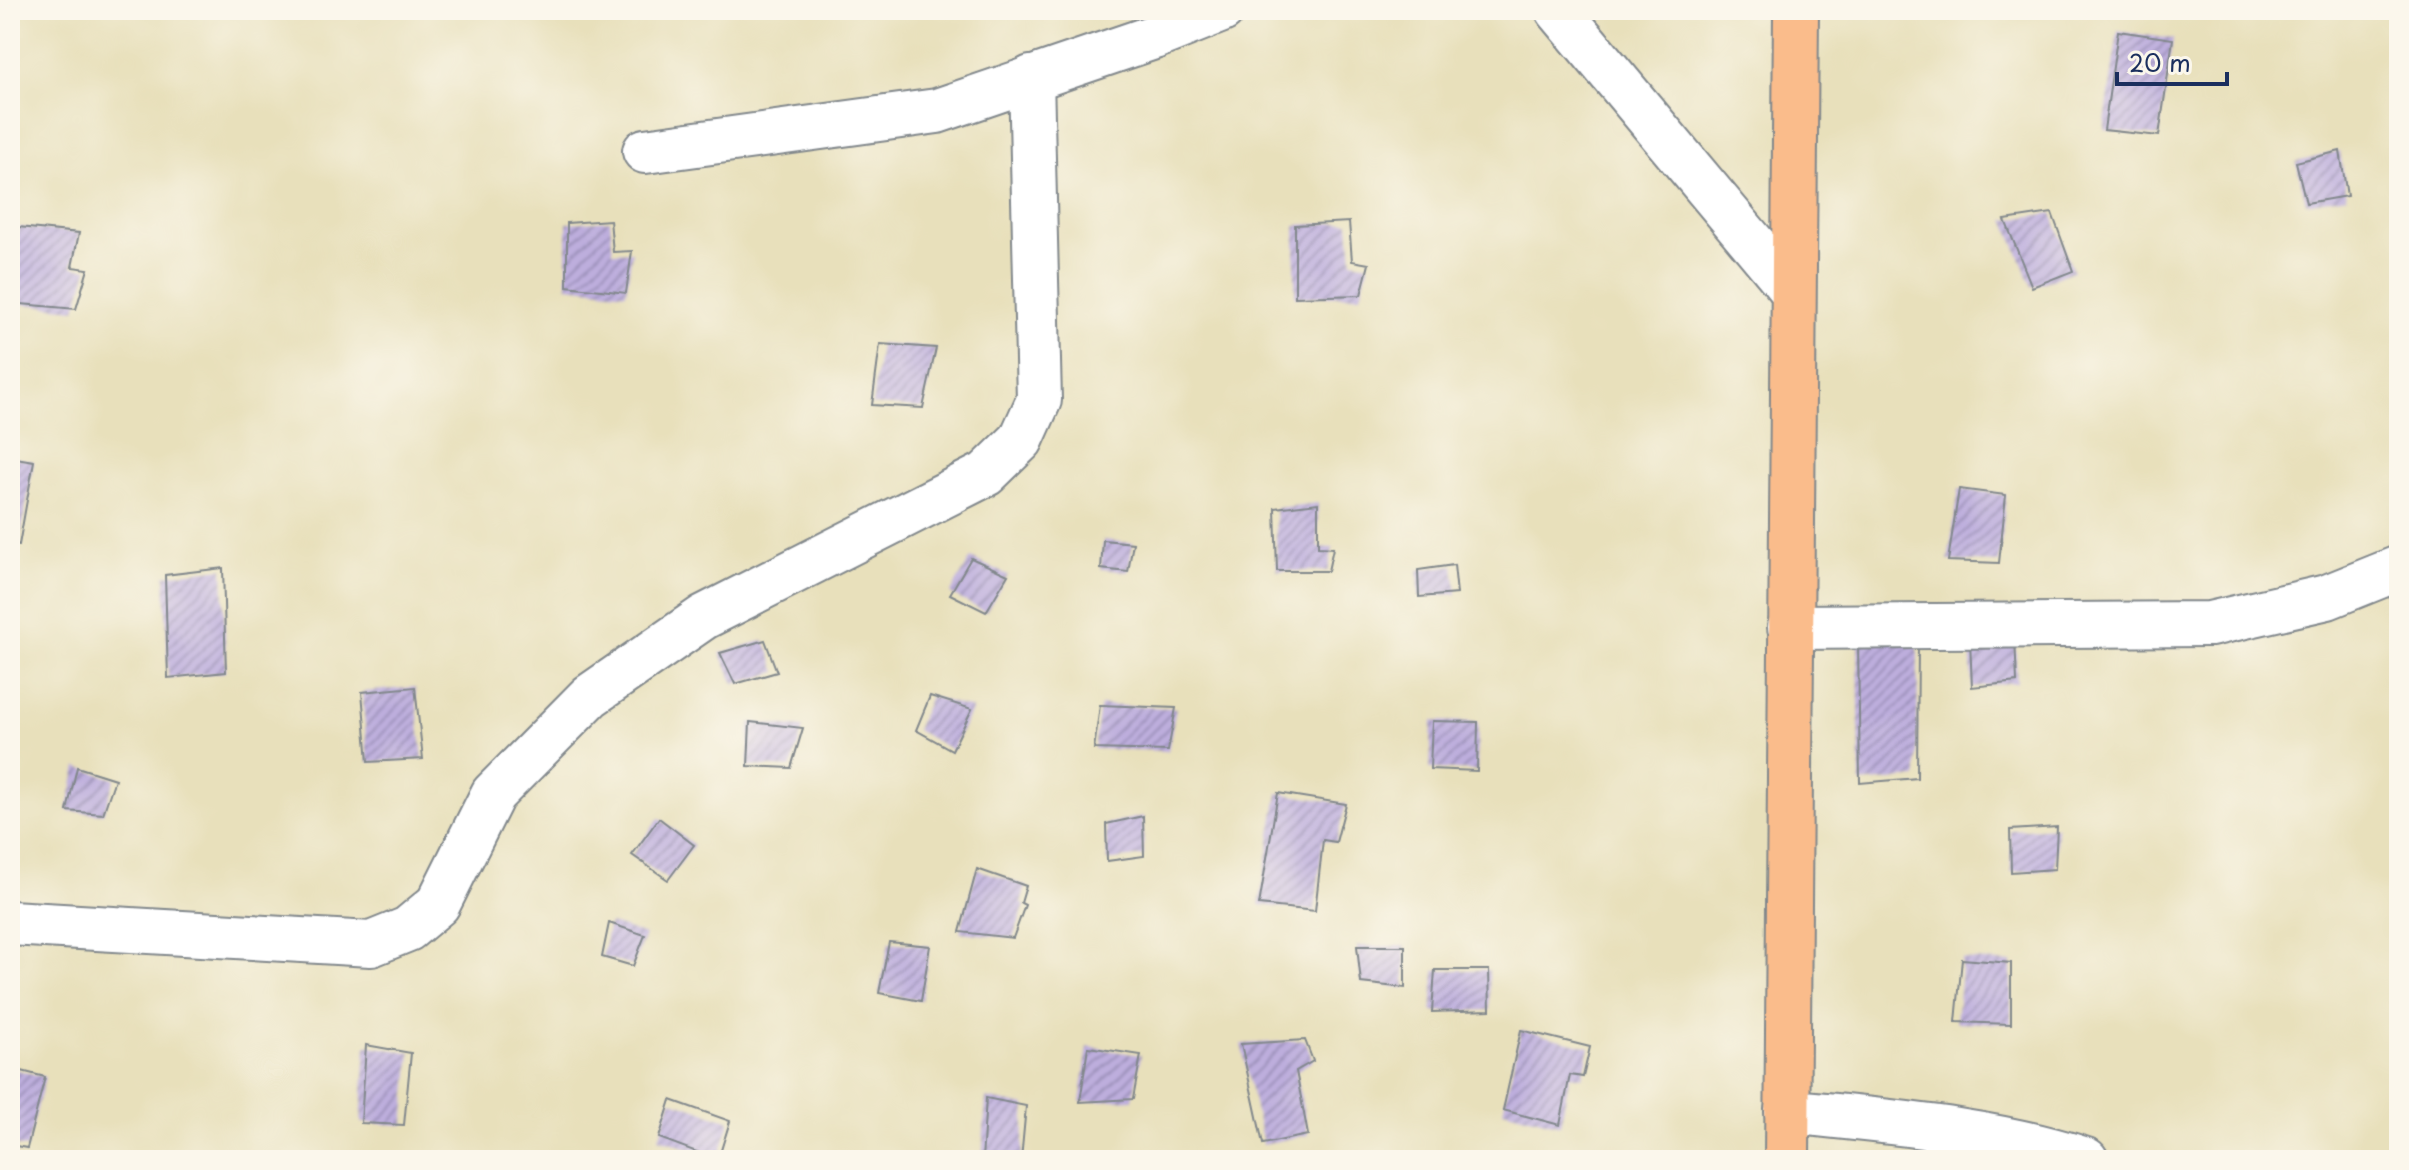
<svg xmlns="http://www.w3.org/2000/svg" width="2409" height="1170" font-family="'Playpen Sans',sans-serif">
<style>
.building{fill:url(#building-hatch)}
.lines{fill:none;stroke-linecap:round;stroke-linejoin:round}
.minor-casing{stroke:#82888c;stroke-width:48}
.major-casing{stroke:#82888c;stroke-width:48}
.minor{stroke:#fff;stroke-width:44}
.major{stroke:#fabc8b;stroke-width:44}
</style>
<defs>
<pattern id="building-hatch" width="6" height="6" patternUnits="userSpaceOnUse" patternTransform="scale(2)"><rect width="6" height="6" fill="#bdaedd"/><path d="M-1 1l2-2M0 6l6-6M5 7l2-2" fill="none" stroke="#998eb6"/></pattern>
</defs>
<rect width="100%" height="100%" fill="#fbf7ec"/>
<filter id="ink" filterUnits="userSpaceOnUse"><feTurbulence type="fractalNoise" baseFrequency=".0125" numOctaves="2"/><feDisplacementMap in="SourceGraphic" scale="16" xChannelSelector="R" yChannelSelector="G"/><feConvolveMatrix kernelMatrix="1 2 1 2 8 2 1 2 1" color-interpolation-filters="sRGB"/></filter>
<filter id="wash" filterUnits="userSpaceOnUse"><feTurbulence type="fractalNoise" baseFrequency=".006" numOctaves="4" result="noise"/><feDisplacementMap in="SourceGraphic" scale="32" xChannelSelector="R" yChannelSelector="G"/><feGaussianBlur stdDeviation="1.8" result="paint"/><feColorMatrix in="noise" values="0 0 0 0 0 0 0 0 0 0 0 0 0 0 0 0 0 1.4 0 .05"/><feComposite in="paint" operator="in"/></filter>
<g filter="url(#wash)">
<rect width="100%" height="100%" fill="#e8e0bb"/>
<g id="blocks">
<!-- building -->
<g class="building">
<path d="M2118 31 2173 39 2159 136 2104 130Z"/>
<path d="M2340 151 2347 196 2306 203 2296 162Z"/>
<path d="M2052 213 2073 271 2032 287 2005 220Z"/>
<path d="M610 220 613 252 632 251 626 293 567 286V223Z"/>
<path d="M1349 222 1352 261 1369 264 1361 295 1295 297V225Z"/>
<path d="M18 227 79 233 72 267 88 269 76 309 10 303Z"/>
<path d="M880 344 936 348 923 408 872 405Z"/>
<path d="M10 457 34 461 19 545 10 543Z"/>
<path d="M1959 489 2006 495 1999 563 1948 561Z"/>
<path d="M1318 503V547L1333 548 1328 571H1277L1275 508Z"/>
<path d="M1103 540 1133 543 1128 572 1101 569Z"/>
<path d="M971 558 1008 575 986 612 950 594Z"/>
<path d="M1454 565 1457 594 1419 597 1418 570Z"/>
<path d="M223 568 226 672 168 678 165 575Z"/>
<path d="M2015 638 2017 682 1972 687 1970 640Z"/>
<path d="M765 640 777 672 735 684 720 653Z"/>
<path d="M1858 641H1918L1917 778 1860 783Z"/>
<path d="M415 687 423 759 368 762 362 692Z"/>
<path d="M930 696 972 709 952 750 916 730Z"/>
<path d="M1100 705 1176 708 1168 751 1094 749Z"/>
<path d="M1432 721 1478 722 1477 771 1430 769Z"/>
<path d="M750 722 803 728 791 768 748 766Z"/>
<path d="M77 767 115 779 103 814 67 811Z"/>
<path d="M1278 793 1346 804 1336 842 1323 840 1315 911 1259 905Z"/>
<path d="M1143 816 1144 856 1107 861 1106 824Z"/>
<path d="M659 818 694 845 668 880 632 855Z"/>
<path d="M2057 827 2055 869 2011 872 2010 830Z"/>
<path d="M977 869 1026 886 1021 903 1025 905 1013 938 960 932Z"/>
<path d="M609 923 645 935 633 966 602 957Z"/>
<path d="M889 942 930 946 921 1001 879 993Z"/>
<path d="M1357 946H1405V988L1361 983Z"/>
<path d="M1962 959 2011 963V1024L1956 1022Z"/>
<path d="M1435 970H1489L1490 1010 1432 1012Z"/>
<path d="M1521 1030 1590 1047 1583 1077 1570 1075 1560 1125 1503 1110Z"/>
<path d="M1305 1040 1313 1061 1296 1071 1308 1135 1263 1144 1241 1044Z"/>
<path d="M366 1045 411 1053 404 1125 361 1123Z"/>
<path d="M1088 1047 1141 1055 1133 1099 1080 1102Z"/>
<path d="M10 1068 45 1077 27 1148 10 1145Z"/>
<path d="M986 1098 1026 1106 1021 1160H982Z"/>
<path d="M671 1100 730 1121 718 1160 659 1138Z"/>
</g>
</g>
</g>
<g filter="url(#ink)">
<use href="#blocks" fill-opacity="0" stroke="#82888c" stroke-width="2"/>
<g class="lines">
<defs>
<g id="minor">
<path d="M1558 10 1792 290"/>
<path d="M645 151 937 111 1154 37 1222 10"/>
<path d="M1790 627 2210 624 2327 597 2399 568"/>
<path d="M10 923 371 944 408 929 438 904 493 794 590 696 704 617 986 474 1021 440 1039 400 1031 78"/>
<path d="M1787 1111C1888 1122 1989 1129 2086 1160"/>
</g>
<path id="major" d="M1787 1160 1796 10"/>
</defs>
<!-- minor casing -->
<use href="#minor" class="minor-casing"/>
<!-- major casing -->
<use href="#major" class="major-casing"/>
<!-- minor -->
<use href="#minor" class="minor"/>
<!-- major -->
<use href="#major" class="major"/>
</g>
</g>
<!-- margin -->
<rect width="2409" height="1170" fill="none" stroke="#fbf7ec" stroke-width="40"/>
<!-- scale -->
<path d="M2117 72v12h110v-12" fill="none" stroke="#1b2f5e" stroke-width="4"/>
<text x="2129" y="72" font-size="24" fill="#1b2f5e" stroke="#fbf7ec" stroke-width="6" paint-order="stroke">20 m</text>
</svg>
